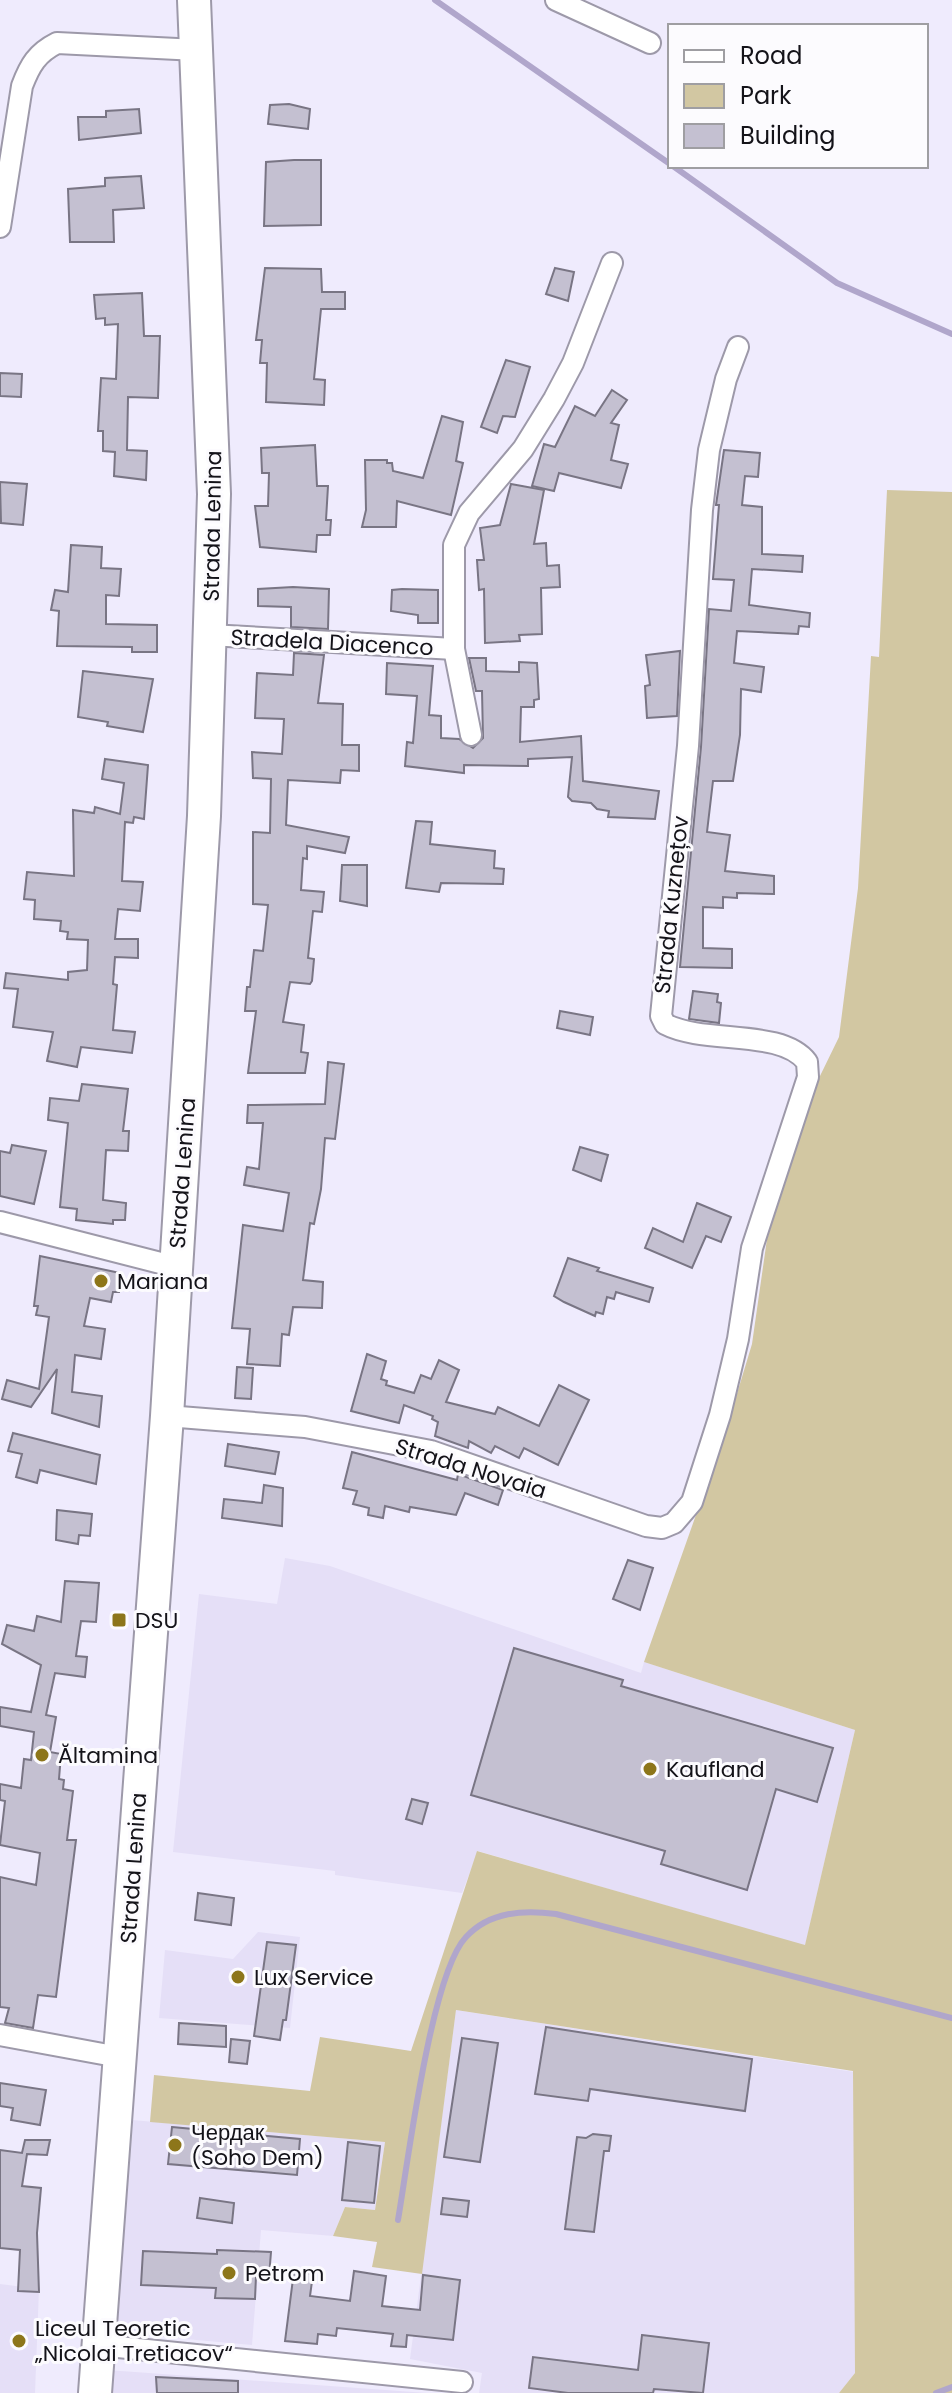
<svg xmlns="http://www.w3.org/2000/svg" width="952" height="2393" font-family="Poppins,sans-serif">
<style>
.built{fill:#e5dff7}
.green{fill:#d2c7a2}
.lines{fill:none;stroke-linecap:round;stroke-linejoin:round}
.stream{stroke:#b0a6cb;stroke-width:6}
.building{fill:#c4c0d1;stroke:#797584;stroke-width:2}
.minor-casing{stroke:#9d99a9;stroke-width:24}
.primary-casing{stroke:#9d99a9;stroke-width:36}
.minor{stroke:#fff;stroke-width:20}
.primary{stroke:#fff;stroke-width:32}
.poi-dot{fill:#8d761a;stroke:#fcfbfe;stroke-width:3}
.labels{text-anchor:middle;stroke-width:6;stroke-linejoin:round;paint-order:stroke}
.street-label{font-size:22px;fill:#141319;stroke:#fcfbfe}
.poi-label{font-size:22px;fill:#141319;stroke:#fcfbfe;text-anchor:start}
</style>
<rect width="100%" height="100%" fill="#efebfd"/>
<!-- built -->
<g class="built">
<path d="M285 1558 330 1566 641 1673 644 1662 855 1730 805 1946 478 1851 462 1893 335 1875V1871L173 1852 199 1594 277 1604Z"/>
<path d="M258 1932 300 1937 290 2028 159 2018 165 1950 233 1959Z"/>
<path d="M456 2010 854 2072 855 2373 839 2393H479L482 2373 410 2359Z"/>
<path d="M132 2120 385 2142 375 2210 345 2207 333 2236 261 2230 252 2345 108 2332Z"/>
<path d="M0 2284 39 2289 35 2393H0Z"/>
<path d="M107 2370 427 2393H106Z"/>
</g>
<!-- green -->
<path class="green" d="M887 490 952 492V2393H839L855 2373 853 2071 456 2010 422 2274 372 2267 377 2242 333 2236 345 2207 375 2210 385 2142 150 2122 154 2075 310 2091 320 2037 411 2051 477 1851 805 1945 855 1730 644 1662 726 1430 752 1344 767 1239 820 1076 839 1037 858 888 871 656 879 657Z"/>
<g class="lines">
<!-- stream -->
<g class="stream">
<path d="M435 0 670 164"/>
<path d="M673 166 837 283 952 334"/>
<path d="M398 2220C408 2162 431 1974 466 1937 490 1911 524 1910 556 1914L952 2018"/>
<path d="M936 2393 952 2387"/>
</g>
</g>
<!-- building -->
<g class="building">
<path d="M289 104 310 109 308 129 268 124 270 105Z"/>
<path d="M139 109 141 133 79 140 78 117H106V111Z"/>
<path d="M294 160H321V225L264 226 266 162Z"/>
<path d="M141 176 144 208 113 210 114 242H70L68 189 105 186V178Z"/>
<path d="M265 268 321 269 322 292H345V309H321L314 379 325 380 324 405 266 402 267 363H260L262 340H256Z"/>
<path d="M555 268 574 272 568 301 546 294Z"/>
<path d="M142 293 144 336H160L158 398 128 397 127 450 147 451 146 480 114 476 115 452 103 451V431H98L101 378 116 379 118 324 105 325V318L96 319 94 295Z"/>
<path d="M506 360 530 367 515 417 503 416 497 433 481 427Z"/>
<path d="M0 373 22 374 21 397 0 396Z"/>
<path d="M612 390 627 400 611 423 619 425 611 460 628 464 621 488 559 473 554 491 532 486 544 444 555 447 575 406 595 416Z"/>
<path d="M442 416 463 422 456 461 463 463 451 515 397 501 396 527H362L366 510 365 460H387V463H392L393 471 423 478Z"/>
<path d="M315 445 317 486H328L326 520H331L330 535H317L316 552 260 547 255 506H268L269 473H262L261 448Z"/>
<path d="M724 450 760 453 758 477 745 476 742 505 762 507V554L803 556 802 572 752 569 749 605 810 613 809 627 799 626 798 634 737 631 734 663 764 667 761 692 741 689 740 735 733 781H713L707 832 730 835 725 871 774 876V894L737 893V898L723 897V908L703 907V948L732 949V968L680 967 701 747 709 609 731 611 734 580 713 579 719 505H716Z"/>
<path d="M0 482 27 484 23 525 1 523Z"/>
<path d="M511 484 544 490 534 544 546 543 547 566 559 565 560 587 541 588 542 634 519 635 520 641 485 643 484 589 479 590 477 560H484L480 528 500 525Z"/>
<path d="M71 545 102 547 101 568 121 569 119 596 106 595V624L157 625V652H132V647L57 646 59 611 51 610 55 590 68 592Z"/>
<path d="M293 587 329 589 328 629 291 627V607L258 606V589Z"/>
<path d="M402 589 438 590V623H418V615L391 611 392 590Z"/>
<path d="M680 651 677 716 647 718 645 686 650 685 646 655Z"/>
<path d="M294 653 324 655 318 703 343 704 342 745H359V771L341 770 340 783 288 780 286 825 349 837 345 853 307 846V859L303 858 301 890 324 892 322 912 313 911 308 958 314 959 312 981 310 984 290 982 283 1022 304 1025 301 1052 308 1053 305 1073H248L256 1011H245L247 987H250L254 950 263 951 268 905 253 904V832L270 833 271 779 253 778 252 752 282 754 284 719 255 718 257 673 293 675Z"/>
<path d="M469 658H486V671L519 672V662L537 663 539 699 534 700V707H521L520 742 581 736 583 781 659 791 655 819 608 817 609 811 597 809 591 803 572 801 568 797 572 757 528 759V766L464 765V773L405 766 407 742 413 743 417 696 386 694 387 663 433 666 429 715 441 716V738L459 739 473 748 483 738 482 691H476Z"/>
<path d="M83 671 153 679 143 732 107 726 108 722 78 717Z"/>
<path d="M105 759 148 765 144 819 134 817 133 823 125 822 122 881 143 882 140 911 118 909 115 939H138V958L115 957 113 984 117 985 113 1030 135 1032 132 1053 81 1047 77 1067 47 1061 53 1032 13 1027 18 989 4 988 6 973 68 980V972L87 970 88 940 67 939 68 932 60 931 61 921 34 919 35 900 24 899 27 872 74 876 73 810 94 813 95 807 120 814 124 783 102 779Z"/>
<path d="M416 821 432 822 430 844 495 851 494 868 504 869 503 884 441 883 439 892 406 888Z"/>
<path d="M342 865H367V906L340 901Z"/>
<path d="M693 991 718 994 717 1002 721 1003 719 1023 689 1019Z"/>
<path d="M560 1011 593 1017 590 1035 557 1028Z"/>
<path d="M328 1062 344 1064 335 1139 325 1138 321 1189 314 1224 310 1223 303 1280 323 1282 322 1308 293 1307 289 1335 282 1334 280 1366 247 1364 250 1329 232 1328 243 1225 283 1231 289 1193 244 1185 247 1167 259 1169 263 1123H247L248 1105 325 1104Z"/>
<path d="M82 1084 128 1089 123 1131H129L128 1151 106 1150 103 1200 126 1203 125 1220H113V1224L76 1220 77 1209 60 1207 68 1123 48 1120 50 1098 79 1101Z"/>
<path d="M12 1145 46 1151 34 1204 0 1196V1151L10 1153Z"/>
<path d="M580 1147 608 1155 601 1181 573 1170Z"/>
<path d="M697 1203 731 1217 721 1242 706 1236 692 1268 645 1248 653 1228 683 1242Z"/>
<path d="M40 1256 120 1273 119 1292H113L111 1302 90 1298 84 1326 105 1329 101 1359 75 1355 72 1392 102 1396 99 1427 52 1413 57 1369 31 1407 2 1399 7 1380 39 1389 49 1317 36 1315 38 1306H34Z"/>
<path d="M568 1258 599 1268 597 1271 653 1288 649 1302 616 1292 614 1299 607 1297 603 1314 596 1312 595 1316 564 1302 554 1296Z"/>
<path d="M367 1354 386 1361 381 1379 387 1381 386 1385 414 1393 421 1375 431 1379 439 1360 459 1370 446 1402 495 1414 498 1407 539 1426 559 1385 589 1400 558 1465 524 1448 519 1458 495 1446 491 1453 469 1441 468 1448 435 1436 438 1422 432 1419 433 1416 404 1405 399 1423 351 1411Z"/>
<path d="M237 1367 253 1368 251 1399 235 1398Z"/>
<path d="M13 1433 100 1455 96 1484 40 1470 37 1483 16 1477 22 1454 8 1451Z"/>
<path d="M228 1444 279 1452 275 1474 225 1466Z"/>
<path d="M352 1452 457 1480 458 1474 503 1490 498 1505 465 1493 456 1515 410 1507 409 1512 385 1506 383 1518 368 1515 369 1508 353 1504 357 1491 343 1488Z"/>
<path d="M264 1485 283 1488 282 1526 222 1518 224 1499 262 1503Z"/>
<path d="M57 1510 92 1514 90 1536 79 1535 78 1544 56 1540Z"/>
<path d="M628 1560 653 1568 640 1610 613 1599Z"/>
<path d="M65 1581 99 1583 96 1622 81 1621 76 1656 87 1657 85 1677 55 1673 46 1715 56 1717 50 1752 61 1754 59 1779 64 1780 63 1789 73 1791 67 1840H76L56 1997 38 1995 33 2028 5 2023 9 2008 0 2007V1877L36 1885 40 1853 0 1845 5 1801 0 1800V1784L21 1788 24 1759 31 1760 34 1732 0 1726V1707L31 1712 41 1665 2 1644 7 1625 34 1631 37 1616 61 1622Z"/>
<path d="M514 1648 623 1680 621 1686 833 1748 817 1802 776 1789 747 1890 661 1864 665 1851 471 1795Z"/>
<path d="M412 1799 428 1803 422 1824 406 1819Z"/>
<path d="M198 1893 234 1898 231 1925 195 1920Z"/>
<path d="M267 1942 296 1945 286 2020H283L280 2040 254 2036Z"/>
<path d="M179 2023 226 2026V2047L178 2044Z"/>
<path d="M546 2027 752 2059 745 2111 590 2089 588 2101 535 2094Z"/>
<path d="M462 2038 498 2043 480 2162 444 2157Z"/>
<path d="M231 2039 250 2041 247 2064 229 2062Z"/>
<path d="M0 2083 46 2090 40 2125 11 2120 13 2108 0 2106Z"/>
<path d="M172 2127 300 2139 297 2175 168 2164Z"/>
<path d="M593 2134 611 2136 609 2151H604L594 2232 565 2229 577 2137 586 2138Z"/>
<path d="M25 2140H50L47 2155 27 2154 22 2186 41 2188 37 2233 39 2292 18 2291 20 2250 0 2248V2150L22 2153Z"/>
<path d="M348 2142 380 2146 374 2203 342 2200Z"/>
<path d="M200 2198 234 2203 232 2223 197 2218Z"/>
<path d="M443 2198 469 2201 467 2217 441 2214Z"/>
<path d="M217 2250 271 2252 269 2277 256 2276 255 2299 215 2298 216 2288 141 2285 143 2251 217 2254Z"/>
<path d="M294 2271 313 2274 310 2296 350 2301 354 2271 386 2276 382 2306 420 2310 423 2275 460 2280 453 2340 407 2335 406 2347 391 2346 393 2334 337 2328 336 2336 318 2334 317 2344 285 2341Z"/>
<path d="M642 2335 709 2343 703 2393 654 2389 653 2393H568L529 2388 533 2357 638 2370Z"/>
<path d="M156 2377 238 2381V2393H157Z"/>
</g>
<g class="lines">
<defs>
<g id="minor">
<path d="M556 0 650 43"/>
<path d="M0 227 22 86C30 65 37 53 57 43L197 50"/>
<path d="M210 635 454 649"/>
<path d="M471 735 454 649V545L469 513 523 449 554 399 573 363 612 263"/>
<path d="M0 1222 176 1267"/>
<path d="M167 1416 305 1427 431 1451 646 1526 662 1528 674 1523 692 1502 720 1415 738 1339 752 1248 808 1077 807 1062C781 1028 705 1045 665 1024L661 1016 688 746 702 510 709 450 726 379 738 347"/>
<path d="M0 2035 119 2057"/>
<path d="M98 2345 462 2382"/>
</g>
<path id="primary" d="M95 2393 167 1416 204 816 214 494 194 0"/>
</defs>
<!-- minor casing -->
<use href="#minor" class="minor-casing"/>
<!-- primary casing -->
<use href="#primary" class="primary-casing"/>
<!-- minor -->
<use href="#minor" class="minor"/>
<!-- primary -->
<use href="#primary" class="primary"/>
</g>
<!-- markers -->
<g class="poi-dot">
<circle cx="101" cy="1281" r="8"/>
<rect x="111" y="1612" width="16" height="16" rx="4"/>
<circle cx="42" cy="1755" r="8"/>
<circle cx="650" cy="1769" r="8"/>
<circle cx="238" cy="1977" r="8"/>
<circle cx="175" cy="2145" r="8"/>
<circle cx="229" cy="2273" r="8"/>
<circle cx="19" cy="2341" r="8"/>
</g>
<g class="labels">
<!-- street labels -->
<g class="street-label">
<text transform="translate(212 526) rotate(-89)" y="8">Strada Lenina</text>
<text transform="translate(332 642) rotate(3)" y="8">Stradela Diacenco</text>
<text transform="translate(671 905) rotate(-84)" y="8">Strada Kuznețov</text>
<text transform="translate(182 1173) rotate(-86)" y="8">Strada Lenina</text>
<text transform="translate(471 1468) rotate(17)" y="8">Strada Novaia</text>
<text transform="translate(133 1868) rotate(-86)" y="8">Strada Lenina</text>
</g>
<!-- poi labels -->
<g class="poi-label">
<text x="117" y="1289">Mariana</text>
<text x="135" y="1628">DSU</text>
<text x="58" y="1763">Ăltamina</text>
<text x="666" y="1777">Kaufland</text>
<text x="254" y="1985">Lux Service</text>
<text x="191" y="2140">Чердак<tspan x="191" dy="25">(Soho Dem)</tspan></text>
<text x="245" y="2281">Petrom</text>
<text x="35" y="2336">Liceul Teoretic<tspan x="35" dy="25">„Nicolai Tretiacov“</tspan></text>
</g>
</g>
<!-- legend -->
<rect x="668" y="24" width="260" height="144" fill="#fcfbfe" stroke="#9f9ea2" stroke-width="2"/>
<rect x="684" y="50" width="40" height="12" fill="#ffffff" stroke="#9f9ea2" stroke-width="2"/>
<text x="740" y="64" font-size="24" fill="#141319">Road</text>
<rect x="684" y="84" width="40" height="24" fill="#d2c7a2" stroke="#9f9ea2" stroke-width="2"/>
<text x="740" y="104" font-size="24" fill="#141319">Park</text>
<rect x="684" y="124" width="40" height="24" fill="#c4c0d1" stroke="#9f9ea2" stroke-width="2"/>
<text x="740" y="144" font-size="24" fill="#141319">Building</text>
</svg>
